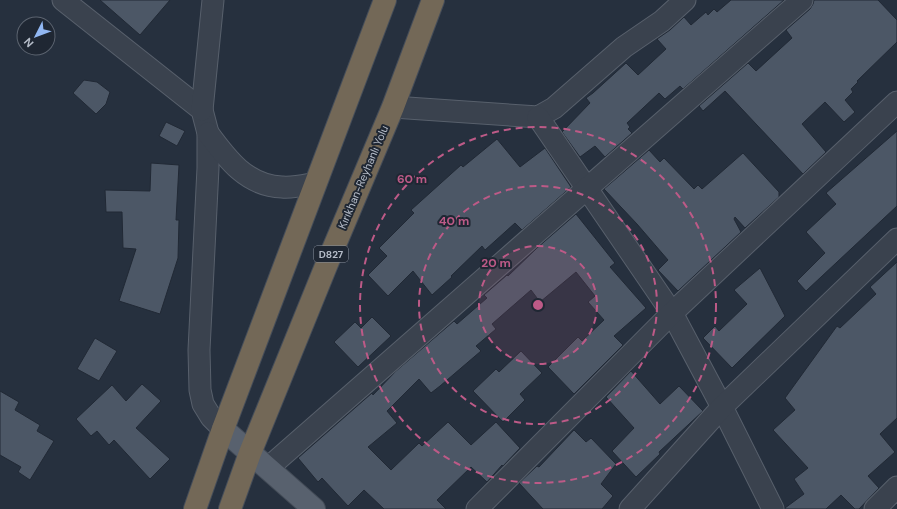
<svg xmlns="http://www.w3.org/2000/svg" width="897" height="509" font-family="'DM Sans',sans-serif">
<style>
.building{fill:#4c5766;stroke:#212935}
.lines{fill:none;stroke-linecap:round;stroke-linejoin:round}
.minor-casing{stroke:#58606c;stroke-width:23}
.major-casing{stroke:#434b57;stroke-width:24}
.highway-casing{stroke:#454d59;stroke-width:24}
.minor{stroke:#3a424e;stroke-width:21}
.major{stroke:#58616e;stroke-width:22}
.highway{stroke:#736857;stroke-width:22}
.ring{fill:none;stroke:#bd5a87;stroke-width:2;stroke-dasharray:7 5}
.labels{text-anchor:middle;stroke-width:4;stroke-linejoin:round;paint-order:stroke}
.shield{fill:#1f2733;stroke:#89909c;stroke-width:1}
.shield-label{font-size:10px;font-weight:bold;fill:#b6bdc9}
.street-label{font-size:11px;fill:#b6bdc9;stroke:#1f2733}
.centre{fill:#bd5a87;stroke:#1f2733;stroke-width:2}
.ring-label{font-size:12px;text-anchor:middle;font-weight:bold;fill:#bd5a87;stroke:#1f2733;stroke-width:4;stroke-linejoin:round;paint-order:stroke}
</style>
<rect width="100%" height="100%" fill="#26303e"/>
<!-- building -->
<g class="building">
<path d="M100 0H170L140 35Z"/>
<path d="M731 0H784L683 89 680 86 665 99 659 93 627 123 630 127 628 129 632 133 605 157 595 146 580 157 562 132 590 103 586 98 593 93 626 63 638 75 666 49 657 39 670 30 684 17 691 25 706 12 708 15 714 9 717 12Z"/>
<path d="M814 0H878L897 20V42L857 81 858 82 851 89 853 92 845 100 855 112 844 122 825 102 802 124 826 152 803 174 725 91 703 111 699 106 748 63 756 71 792 38 786 30 810 9 813 4Z"/>
<path d="M84 80 97 82 110 92 106 104 96 114 73 93Z"/>
<path d="M166 122 185 131 177 146 159 136Z"/>
<path d="M897 131V206L806 291 797 281 825 253 806 232 836 204 826 193Z"/>
<path d="M497 139 520 167 545 148 571 187 522 230 515 223 485 250 482 246 451 276 452 277 432 295 413 271 388 296 368 275 387 256 379 248 414 213 411 210 461 165 463 167Z"/>
<path d="M649 150 660 162 664 158 694 189 698 185 702 189 743 153 779 192V197L745 228 735 217 734 219 741 232 678 291 658 270 668 260 637 224 604 189Z"/>
<path d="M151 163 179 165 176 220H179L178 258 160 314 119 301 136 249 123 248 122 212H106L105 190 150 191Z"/>
<path d="M576 214 615 263 610 267 646 308 614 336 623 345 574 394 548 367 578 337 582 341 604 320 588 302 595 296 576 272 540 302 531 290 492 324 496 329 476 346 481 351 440 386 431 393 419 379 387 411 397 423 368 447 391 470 419 443 422 446 448 422 471 445 496 422 520 448 503 466 502 465 487 482 471 467 437 500 446 509H384L364 490 348 506 322 478 318 482 298 458 372 393 373 395 396 371 454 321 457 324 487 298 484 295 507 275 508 276 537 248Z"/>
<path d="M897 262V418L880 434 895 452 868 476 879 488 859 509H855L841 495 826 509H785V508L804 494 794 479 808 468 773 430 795 410 785 398 837 326 840 328 876 294 870 287Z"/>
<path d="M760 268 785 316 732 368 703 338 715 326 719 331 747 304 734 290Z"/>
<path d="M372 317 391 336 358 367 334 342 355 322 361 328Z"/>
<path d="M95 338 117 351 99 381 77 369Z"/>
<path d="M521 351 542 373 520 394 525 400 503 422 473 391 496 369 499 372Z"/>
<path d="M631 371 660 404 679 386 703 411 659 452 660 454 636 477 612 451 634 428 606 397Z"/>
<path d="M142 384 161 401 136 428 170 459 150 479 114 440 109 445 97 431 91 436 76 419 112 385 126 401Z"/>
<path d="M0 391 19 402 15 410 40 425 37 431 54 441 30 480 18 472 21 467 0 455Z"/>
<path d="M574 430 586 442 591 438 616 464 601 484 613 496 602 509H543L519 483 537 466 539 467Z"/>
</g>
<g class="lines">
<defs>
<g id="minor">
<path d="M63 0 202 110 208 133V168L199 350 200 390 203 404 211 417 223 429"/>
<path d="M393 107 538 117 554 108 624 47 662 21 685 0"/>
<path d="M202 110 213 0"/>
<path d="M538 117 672 313 722 407 773 509"/>
<path d="M208 133C227 159 247 186 282 187 294 188 305 185 316 183"/>
<path d="M268 468 802 0"/>
<path d="M477 509 672 313 897 102"/>
<path d="M630 509 722 407 897 239"/>
<path d="M875 509 897 487"/>
</g>
<path id="major" d="M223 429 314 509"/>
<g id="highway">
<path d="M195 509 223 429 385 0"/>
<path d="M230 509 250 453 326 266 393 107 433 0"/>
</g>
</defs>
<!-- minor casing -->
<use href="#minor" class="minor-casing"/>
<!-- major casing -->
<use href="#major" class="major-casing"/>
<!-- highway casing -->
<use href="#highway" class="highway-casing"/>
<!-- minor -->
<use href="#minor" class="minor"/>
<!-- major -->
<use href="#major" class="major"/>
<!-- highway -->
<use href="#highway" class="highway"/>
</g>
<!-- distance rings -->
<circle cx="538" cy="305" r="59" fill="#bd5a87" fill-opacity=".12"/>
<g class="ring">
<circle cx="538" cy="305" r="59"/>
<circle cx="538" cy="305" r="119"/>
<circle cx="538" cy="305" r="178"/>
</g>
<g class="labels">
<!-- shield labels -->
<rect class="shield" x="314" y="246" width="34" height="16" rx="3"/>
<g class="shield-label">
<text x="331" y="258">D827</text>
</g>
<!-- street labels -->
<g class="street-label">
<text transform="translate(363 177) rotate(-67)" y="4">Kırıkhan-Reyhanlı Yolu</text>
</g>
</g>
<circle cx="538" cy="305" r="6" class="centre"/>
<g class="ring-label">
<text x="412" y="183">60 m</text>
<text x="454" y="225">40 m</text>
<text x="496" y="267">20 m</text>
</g>
<!-- north arrow -->
<g transform="translate(36 36) rotate(228)"><circle r="19" fill="#1f2733" stroke="#5b636f"/>
<path d="M0-3L7 15L0 10L-7 15Z" fill="#91b7f2"/>
<text y="-6" font-size="11" font-weight="bold" text-anchor="middle" fill="#b6bdc9">N</text>
</g>
</svg>
